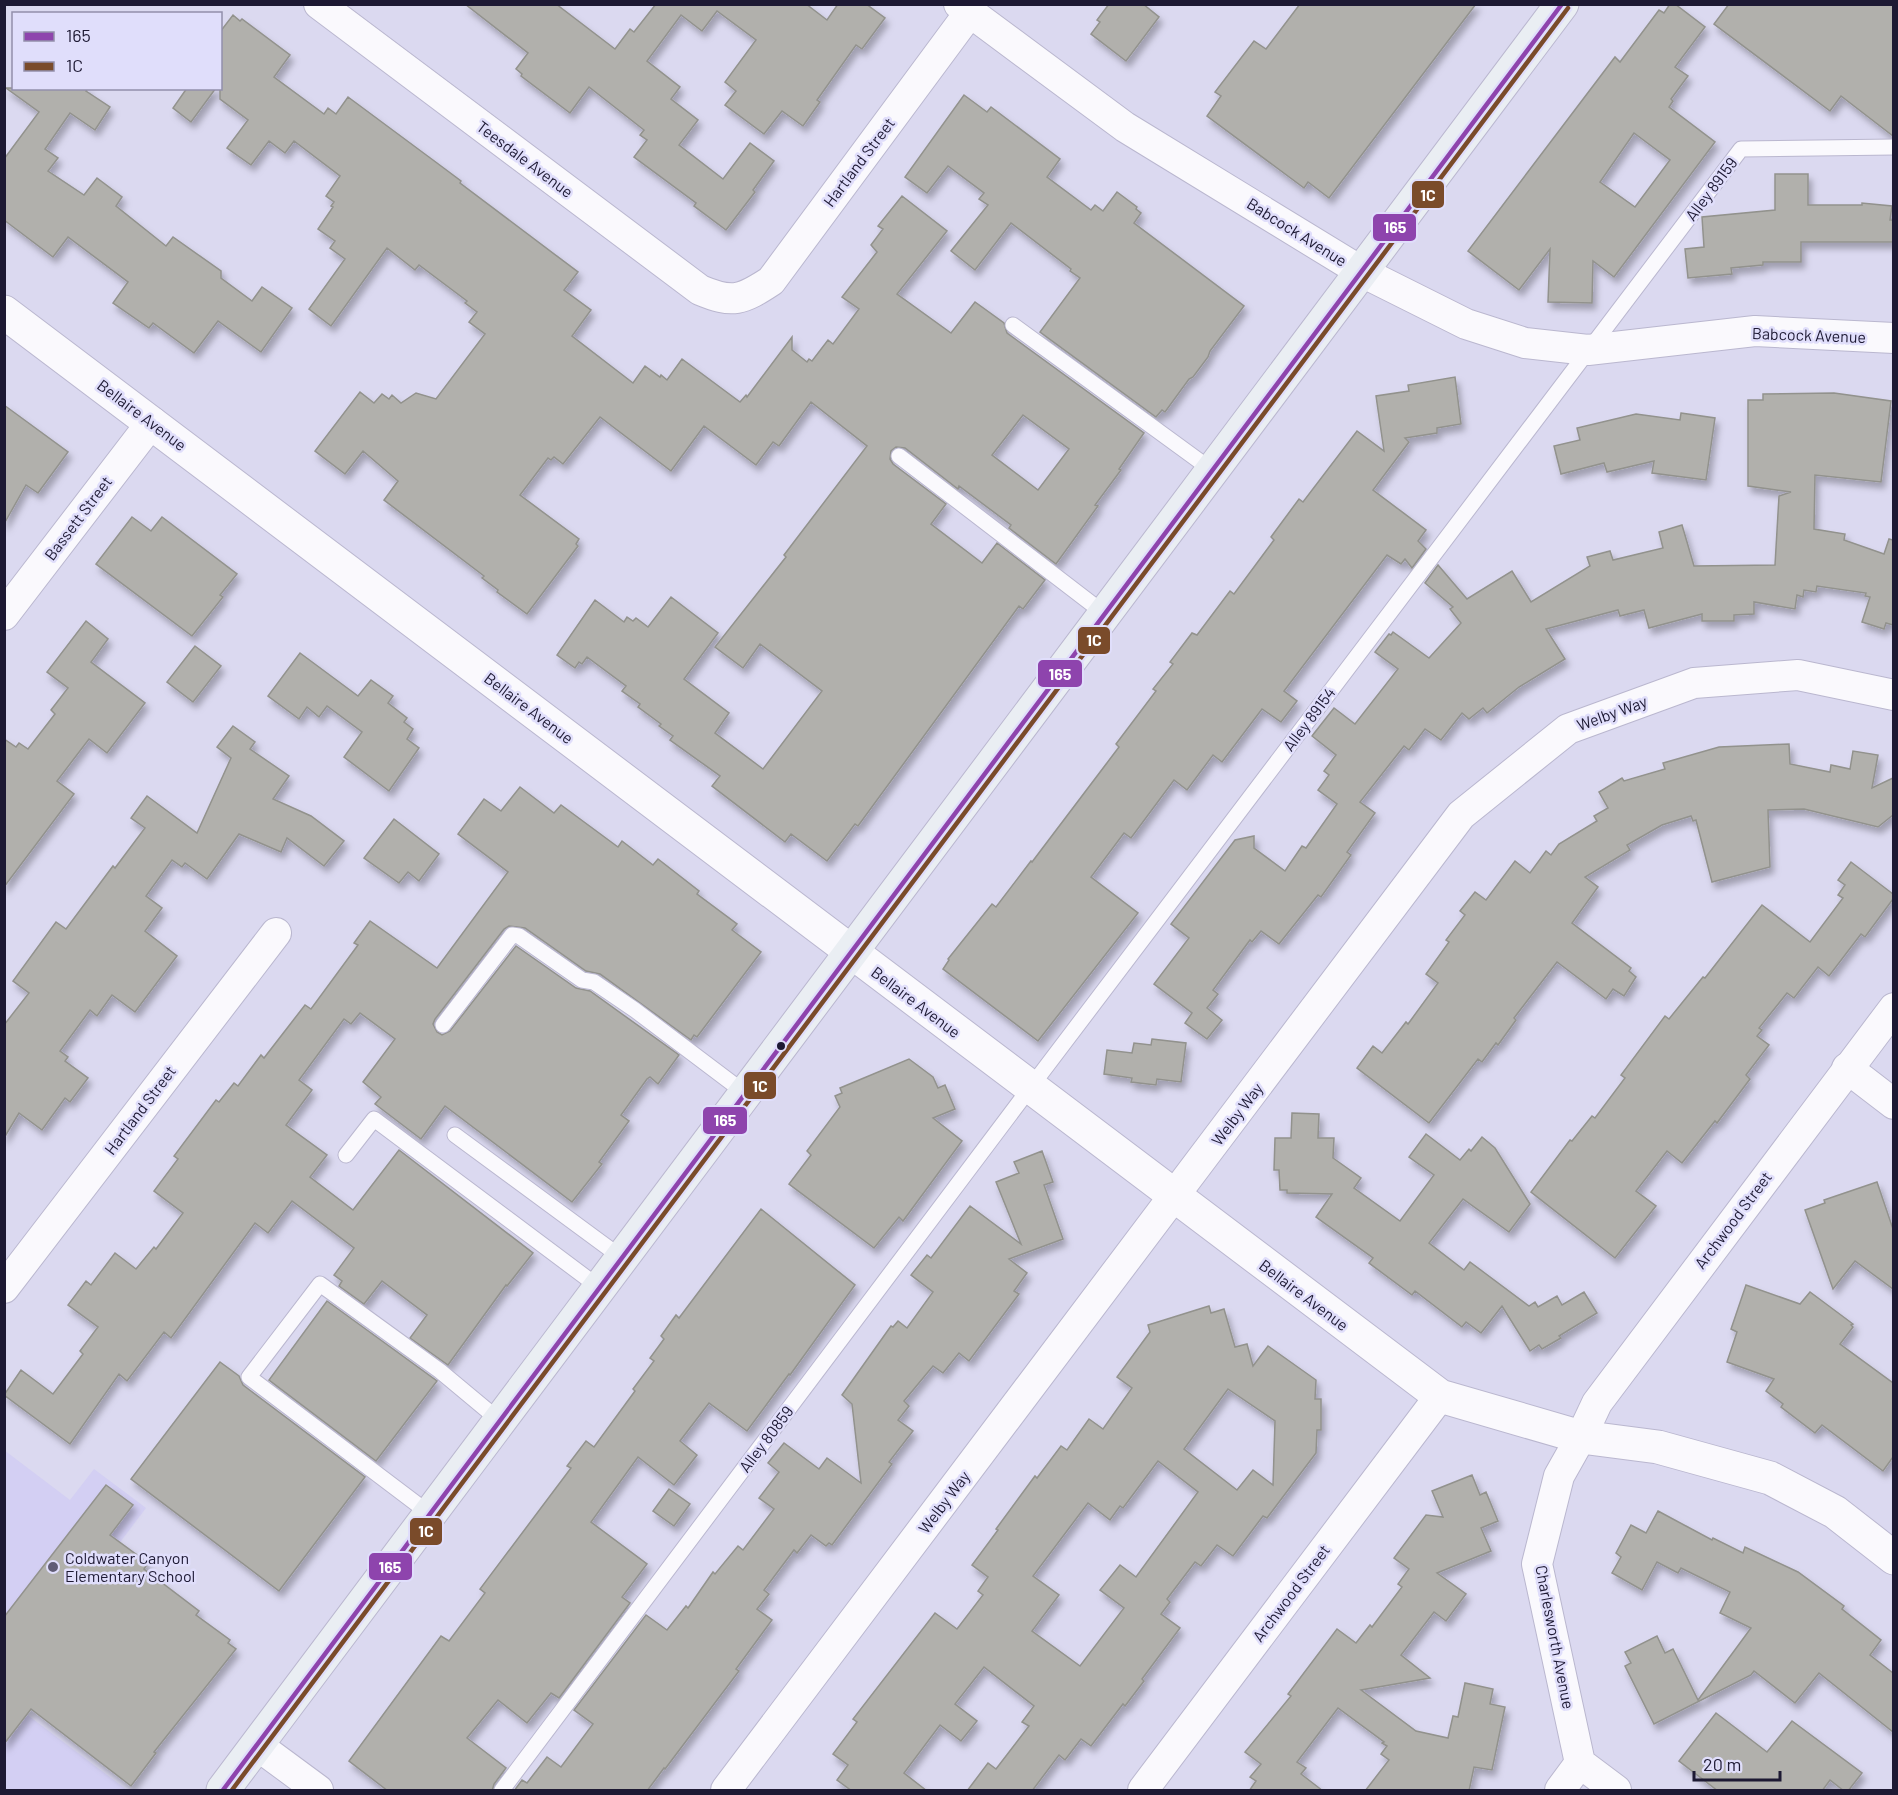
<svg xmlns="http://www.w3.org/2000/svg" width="1898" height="1795" font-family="Barlow,sans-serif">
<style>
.built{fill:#d3cff3}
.building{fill:#b1b0ac;stroke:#92928d;stroke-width:1.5;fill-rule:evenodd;filter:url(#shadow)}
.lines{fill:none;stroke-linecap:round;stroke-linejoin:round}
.service-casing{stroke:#bab7cf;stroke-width:17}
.minor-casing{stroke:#bab7cf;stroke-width:32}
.tertiary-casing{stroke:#bab7cf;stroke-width:35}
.secondary-casing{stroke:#bab7cf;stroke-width:35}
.service{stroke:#faf9fd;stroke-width:15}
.minor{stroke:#faf9fd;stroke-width:30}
.tertiary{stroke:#faf9fd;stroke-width:33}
.secondary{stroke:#eaeef3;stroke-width:33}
.bus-1-casing{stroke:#e0defb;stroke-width:9}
.bus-2-casing{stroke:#e0defb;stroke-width:9}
.bus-1{stroke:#8e44ad;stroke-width:4.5}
.bus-2{stroke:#7a4b2a;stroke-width:4.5}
.bus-dot{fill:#1d1933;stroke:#e0defb;stroke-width:2}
.poi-dot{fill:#605c75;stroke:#e0defb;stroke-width:2}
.labels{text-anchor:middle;stroke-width:5;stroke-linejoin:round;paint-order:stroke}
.street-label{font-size:16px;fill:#1d1933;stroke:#e0defb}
.poi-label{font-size:16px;fill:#1d1933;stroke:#e0defb;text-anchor:start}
.line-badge{stroke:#e0defb;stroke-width:2}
.badge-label{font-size:16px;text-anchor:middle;font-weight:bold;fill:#fff}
</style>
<defs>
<filter id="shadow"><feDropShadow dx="3.5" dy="6" stdDeviation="3" flood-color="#0004"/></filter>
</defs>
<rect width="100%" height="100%" fill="#dbd9f0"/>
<!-- built -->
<g class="built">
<path d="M4 1450 70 1500 94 1469 146 1508 4 1696Z"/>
<path d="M5 1698 127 1790H5Z"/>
</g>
<!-- building -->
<g class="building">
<path d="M465 4H556L615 49 630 29 634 32 656 4H806L827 20 838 4H866L885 18 862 49 856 45 817 100 820 102 803 126 782 111 764 134 725 105 736 91 725 82 756 40 717 11 702 31 681 15 647 61 680 87 671 99 698 120 679 145 723 179 750 143 774 161 753 190 755 192 726 230 694 206 696 203 634 157 647 140 640 135 644 130 589 87 570 113 521 76 522 74 516 69 528 53Z"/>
<path d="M1109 4H1143L1159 17 1126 61 1091 34 1100 22 1097 20Z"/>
<path d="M1300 4H1476L1329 198 1308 182 1304 188 1207 116 1221 96 1215 92 1254 41 1266 49Z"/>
<path d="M1670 4H1675L1705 27 1675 67 1688 76 1671 99 1673 101 1669 107 1715 142 1614 277 1593 261 1592 303 1548 302 1550 249 1519 290 1468 251 1615 57 1620 62 1659 10 1664 13ZM1634 133 1670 160 1635 207 1600 182Z"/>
<path d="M1729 4H1893V136L1841 96 1830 111 1714 24Z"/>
<path d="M233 15 240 21 242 19 290 55 274 77 324 114 328 108 336 114 348 97 437 163 461 181 460 183 578 272 564 290 591 310 572 336 633 383 645 366 660 377 661 375 667 380 682 359 740 402 746 395 747 397 792 337V350L807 362 809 359 812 361 828 340 833 344 859 309 842 297 877 252 871 245 883 229 878 226 902 196 947 231 897 294 951 333 975 302 1004 323 1007 333 1144 433 1119 469 1121 470 1095 505 1098 506 1056 564 1009 528 1011 525 959 486 958 489 905 448 896 447 891 451 890 459 893 464 946 504 931 524 982 563 997 543 1045 580 1023 609 1019 606 858 826 855 824 827 861 791 834 785 842 712 786 720 776 670 740 673 736 659 726 661 724 638 707 640 704 622 691 626 686 587 657 582 664 579 662 575 668 557 655 595 600 624 622 627 617 633 621 636 618 648 627 671 597 718 633 684 679 729 713 715 733 763 769 822 691 760 644 743 668 715 647 786 557 784 555 867 446 811 402 779 446 773 442 756 465 704 426 671 471 600 417 563 464 554 457 551 460 548 458 520 495 579 539 576 544 578 546 527 614 497 592 498 590 482 578 484 576 384 500 398 481 363 451 345 474 315 451 360 392 374 403 382 394 389 399 392 395 401 403 416 393 436 399 485 334 469 322 477 312 465 303 467 301 419 265 415 270 387 248 331 326 309 309 345 259 330 248 335 241 318 229 333 207 331 206 334 202 326 196 340 176 294 141 285 153 269 141 251 165 227 148 248 120 220 99V32ZM1023 415 1069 449 1038 490 992 455Z"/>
<path d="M6 88H88L86 91 110 107 95 130 70 113 45 149 58 158 48 171 84 195 97 178 122 197 116 206 166 246 173 237 221 271V278L252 301 262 287 292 308 261 352 218 321 194 353 153 323 149 328 113 303 128 282 68 237 53 257 4 220V159L39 112Z"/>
<path d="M187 88H216L191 122 173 108Z"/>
<path d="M964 95 987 112 991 107 1060 159 1047 177 1091 210 1095 205 1103 211 1117 192 1137 207 1136 209 1141 213 1134 223 1244 306 1210 351 1208 357 1193 377 1189 379 1165 412 1162 410 1156 417 1040 332 1080 278 1070 271 1071 269 1011 223 975 270 951 251 988 205 979 199 984 193 948 166 927 193 905 177Z"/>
<path d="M1775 174H1808V205H1862V203L1892 206 1890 220H1893V242H1801V262H1763V265L1731 268 1732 274 1688 278 1685 249 1704 247 1702 217 1775 210Z"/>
<path d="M1455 377 1461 424 1437 428V433L1405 438 1409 442 1373 490 1426 530 1418 541 1426 549 1412 568 1405 559 1401 564 1387 555 1284 691 1297 701 1281 722 1262 709 1222 762 1213 755 1187 790 1174 780 1131 838 1124 833 1091 877 1138 913 1038 1041 943 969 949 960 948 959 992 904 996 907 1031 861 1032 862 1119 747 1116 744 1156 691 1153 689 1173 664 1170 662 1192 633 1197 635 1230 591 1234 594 1274 540 1271 537 1299 499 1303 502 1357 431 1384 451 1376 396 1409 391 1408 385Z"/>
<path d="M1834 393 1891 401 1881 482 1815 475 1814 529 1845 534 1844 540 1884 554 1889 539 1893 540V625L1886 623 1884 629 1862 622 1870 597 1865 596 1866 593 1817 586 1816 592 1804 590 1803 597 1797 595 1795 609 1754 602V614L1734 615V621H1702V614L1649 628 1644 610 1620 616 1618 610 1546 629 1565 659 1519 687 1487 713 1483 708 1469 719 1462 713 1441 740 1425 729 1409 750 1404 746 1360 802 1375 813 1347 852 1351 855 1321 897 1318 895 1279 944 1261 931 1252 942 1250 940 1213 990 1218 994 1207 1008 1222 1020 1207 1039 1185 1023 1192 1013 1154 984 1189 938 1171 924 1235 840 1254 836V848L1285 871 1302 846 1306 848 1337 804 1318 790 1329 775 1324 771 1336 755 1312 736 1334 708 1355 724 1398 669 1375 652 1389 634 1391 635 1393 632 1429 658 1461 623 1450 609 1453 607 1425 583 1438 565 1467 599 1512 571 1531 602 1590 566 1587 557 1610 551 1613 560 1663 548 1659 532 1682 525 1694 566 1775 565 1779 496 1791 492 1748 486V400H1763V394Z"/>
<path d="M4 405 68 452 38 493 26 485 4 524Z"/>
<path d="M1681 413 1715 418 1706 480 1652 473 1654 461 1607 472 1604 463 1561 474 1554 446 1580 440 1577 428 1636 414 1680 420Z"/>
<path d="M132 517 151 531 162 517 237 574 220 595 223 597 192 636 96 564Z"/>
<path d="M86 621 108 639 91 662 145 703 107 753 89 739 57 781 74 794 4 887V739L16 747 19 743 28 749 55 714 51 710 68 688 47 672Z"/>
<path d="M195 646 221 666 193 702 167 682Z"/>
<path d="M300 653 358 696 371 680 393 696 388 703 407 718 404 722 413 729 407 739 419 748 389 791 344 757 362 732 327 706 319 717 307 707 299 719 268 696Z"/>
<path d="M233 726 255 742 250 749 289 776 273 799 311 816 344 841 324 866 287 838 281 852 239 834 207 879 185 863 182 867 172 860 146 896 162 908 145 931 177 956 135 1012 112 995 97 1016 90 1010 60 1051 68 1057 65 1061 88 1078 70 1102 65 1098 42 1130 19 1113 4 1138V1025L29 993 13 981 56 922 66 929 113 866 115 868 145 828 131 818 147 796 197 833 231 758 217 747Z"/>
<path d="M1789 744 1790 764 1830 772 1831 765 1850 769 1853 751 1878 755 1872 788 1893 778V815L1878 827 1804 809 1768 810 1770 867 1712 882 1696 820 1693 821 1691 816 1662 825 1627 845 1630 850 1585 877 1598 887 1572 923 1631 968 1629 971 1636 977 1624 996 1613 989 1606 999 1557 962 1514 1018 1516 1020 1498 1045 1496 1043 1482 1062 1478 1059 1429 1123 1357 1068 1373 1046 1382 1053 1406 1022 1408 1024 1438 983 1426 974 1449 942 1446 940 1465 915 1460 911 1475 892 1486 900 1515 861 1530 873 1546 851 1551 855 1559 844 1597 821 1594 816 1608 808 1599 792 1622 778 1624 781 1665 769 1663 763 1719 747Z"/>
<path d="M520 787 554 813 561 805 618 847 622 841 653 865 658 859 699 891 697 894 737 924 732 930 761 952 697 1037 694 1035 691 1040 600 974 586 971 525 928 509 926 504 929 435 1019 433 1024 437 1032 442 1035 450 1031 516 946 576 988 590 991 679 1055 658 1084 650 1077 647 1079 621 1115 629 1121 599 1162 602 1164 572 1202 445 1106 421 1139 375 1104 381 1097 363 1082 395 1039 360 1013 351 1024 344 1019 299 1080 312 1090 286 1125 327 1155 310 1177 353 1210 399 1150 533 1253 507 1286 506 1285 448 1365 410 1338 427 1315 382 1281 364 1304 339 1286 342 1281 334 1275 354 1248 292 1201 268 1233 255 1223 171 1338 164 1332 127 1381 119 1374 70 1444 4 1395 21 1370 53 1394 83 1354 80 1351 98 1327 68 1305 86 1281 91 1285 115 1253 136 1269 154 1247 156 1249 183 1213 154 1191 178 1159 174 1156 216 1100 219 1102 234 1083 238 1086 261 1055 264 1058 305 1005 311 1009 358 945 354 943 370 921 437 968 508 872 458 834 484 799 501 811Z"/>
<path d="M394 819 439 854 419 881 408 872 399 883 364 858Z"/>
<path d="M1851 862 1893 894V899L1865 937 1861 934 1829 976 1818 967 1794 998 1787 993 1759 1028 1762 1030 1757 1036 1769 1045 1746 1075 1750 1079 1717 1123 1715 1121 1682 1163 1667 1151 1636 1191 1656 1206 1615 1258 1531 1192 1570 1140 1572 1141 1592 1116 1595 1118 1625 1078 1621 1075 1665 1016 1669 1019 1703 977 1705 978 1762 905 1810 942 1843 898 1838 895 1845 885 1838 880Z"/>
<path d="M1152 1039 1186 1043 1181 1082 1157 1079 1156 1085 1131 1082 1132 1078 1104 1074 1107 1050 1132 1053 1134 1043 1151 1045Z"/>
<path d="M909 1059 933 1077 938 1088 945 1085 955 1109 933 1118 962 1141 903 1221 899 1217 874 1248 789 1184 811 1155 807 1151 840 1107 835 1096 842 1093 840 1088Z"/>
<path d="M1292 1113 1319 1114 1318 1138H1334L1333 1158 1361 1178 1354 1188 1400 1221 1434 1175 1409 1157 1426 1134 1460 1160 1469 1149 1471 1151 1482 1137 1495 1148 1530 1204 1509 1232 1463 1199 1429 1243 1464 1270 1470 1262 1529 1306 1535 1302 1538 1307 1557 1296 1562 1305 1584 1292 1597 1313 1559 1336 1561 1338 1542 1349 1539 1345 1530 1351 1502 1306 1481 1333 1466 1322 1462 1327 1415 1291 1412 1295 1369 1263 1373 1258 1316 1217 1332 1194 1287 1193V1190H1280L1279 1170H1274L1275 1138H1291Z"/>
<path d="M1042 1151 1053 1182 1044 1185 1063 1239 1009 1259 1027 1273 1014 1291 1019 1294 969 1361 959 1353 943 1373 933 1366 904 1401 909 1406 898 1420 913 1431 889 1462 892 1464 832 1545 829 1543 826 1546 811 1535 797 1553 794 1550 764 1590 769 1594 757 1609 772 1620 736 1669 739 1671 665 1769 664 1768 647 1791H514L522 1780 527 1783 547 1757 561 1767 593 1724 574 1710 646 1615 667 1630 686 1606 688 1608 713 1572 715 1574 738 1546 743 1550 774 1509 759 1498 779 1472 768 1463 784 1443 819 1469 827 1458 861 1483 852 1404 842 1395 891 1326 893 1327 898 1321 907 1328 933 1292 911 1275 927 1255 931 1258 970 1206 1021 1244 996 1182 1019 1173 1014 1162Z"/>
<path d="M1877 1182 1893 1229V1289L1855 1261 1833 1289 1805 1210 1825 1203 1824 1200Z"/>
<path d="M761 1209 855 1285 790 1375 789 1374 747 1431 709 1403 680 1441 697 1455 674 1485 638 1457 591 1522 647 1564 622 1597 630 1603 559 1698 551 1693 527 1723 498 1700 467 1738 506 1768 494 1784 492 1791H388L349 1761 441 1636 449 1641 485 1593 480 1589 571 1468 567 1466 586 1441 594 1447 635 1391 633 1389 654 1361 650 1358 664 1339 661 1336 676 1315 679 1318Z"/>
<path d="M1746 1285 1800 1304 1810 1292 1853 1324 1851 1325 1853 1327 1840 1344 1893 1383V1457L1883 1471 1822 1425 1815 1433 1781 1407 1783 1404 1766 1391 1774 1379 1727 1362 1737 1332 1731 1329Z"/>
<path d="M327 1301 437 1381 376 1461 269 1380Z"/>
<path d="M1209 1306 1211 1313 1224 1309 1235 1347 1247 1344 1253 1366 1268 1346 1316 1380 1315 1399H1321V1430H1317L1316 1453 1267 1518 1263 1516 1233 1556 1217 1545 1201 1566 1195 1562 1167 1599 1170 1602 1161 1614 1180 1628 1142 1679 1144 1681 1125 1706 1123 1704 1091 1746 1081 1739 1065 1760 1059 1755 1032 1791H967L988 1763 996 1769 1029 1726 1022 1722 1034 1706 984 1667 955 1704 977 1721 961 1741 940 1725 904 1773 927 1791H852L837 1780 848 1765 833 1754 857 1722 853 1719 935 1613 957 1629 983 1595 978 1591 988 1577 972 1565 998 1530 996 1529 1035 1476 1037 1478 1061 1446 1067 1450 1089 1419 1103 1429 1132 1388 1117 1377 1150 1332 1148 1325ZM1228 1389 1275 1421 1273 1485 1253 1470 1237 1490 1184 1449ZM1158 1461 1198 1492 1136 1577 1120 1565 1100 1590 1124 1608 1080 1666 1032 1631 1059 1595 1033 1576 1088 1503 1110 1520 1120 1506 1123 1508Z"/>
<path d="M220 1362 239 1376 243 1385 365 1477 279 1591 131 1479Z"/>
<path d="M1472 1475 1480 1495 1486 1492 1498 1521 1481 1528 1491 1551 1437 1573 1466 1594 1446 1621 1434 1612 1401 1655 1430 1678 1361 1690 1416 1731 1448 1738 1453 1716 1458 1717 1465 1683 1493 1689 1490 1704 1505 1707 1492 1770 1474 1767 1469 1791H1365L1389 1760 1381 1754 1387 1746 1382 1743 1384 1742 1338 1708 1297 1762 1306 1768 1301 1774 1323 1791H1249L1256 1781 1250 1777 1261 1764 1245 1752 1291 1696 1288 1694 1337 1629 1356 1643 1370 1625 1372 1627 1402 1587 1398 1584 1409 1569 1394 1558 1426 1515 1443 1517 1432 1491Z"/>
<path d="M106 1485 133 1505 110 1535 148 1563 144 1569 199 1611 196 1615 230 1640 228 1643 236 1649 154 1752 156 1753 131 1786 31 1709 4 1744V1617Z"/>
<path d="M669 1489 690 1504 674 1526 653 1511Z"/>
<path d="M1658 1511 1712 1540 1713 1538 1743 1553 1745 1547 1798 1572 1844 1606 1842 1609 1881 1640 1870 1655 1893 1673V1732L1819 1673 1795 1703 1754 1671 1751 1675 1654 1724 1625 1666 1631 1663 1625 1652 1657 1636 1665 1653 1673 1649 1698 1700 1751 1628 1720 1613 1730 1592 1681 1568 1678 1573 1657 1562 1642 1590 1612 1573 1621 1557 1616 1553 1631 1525 1646 1533Z"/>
<path d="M1716 1713 1767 1752 1792 1721 1862 1773 1848 1791H1844L1830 1780 1822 1791H1718L1679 1761Z"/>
</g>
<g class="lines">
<defs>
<g id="service">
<path d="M1013 325 1213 471"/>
<path d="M899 456 1105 614"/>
<path d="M443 1025 512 935 519 936 582 980 594 982 635 1010 745 1093"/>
<path d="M455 1135 622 1258"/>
<path d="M346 1155 374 1119 600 1288"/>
<path d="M430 1514 249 1377 320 1284 440 1371 500 1421"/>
<path d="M502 1790 1030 1088 1741 149 1894 147"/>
</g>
<g id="minor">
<path d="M319 4 700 290C733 304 742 300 771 281L970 12"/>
<path d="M959 4 1125 127 1362 272 1466 324 1525 343 1588 350 1755 331 1894 338"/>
<path d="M4 615 152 422"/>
<path d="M1847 1068 1894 1104"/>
<path d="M4 1288 276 933"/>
<path d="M257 1745 318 1790"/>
<path d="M726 1790 1461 815 1568 729 1694 683 1798 675 1894 695"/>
<path d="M1143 1790 1440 1396"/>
<path d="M1560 1790 1580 1763"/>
<path d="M1616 1790 1580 1763 1537 1564 1559 1476 1581 1437 1597 1403 1894 1008"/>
</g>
<path id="tertiary" d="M4 312 1440 1396 1581 1437 1658 1447 1770 1478 1835 1512 1894 1558"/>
<path id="secondary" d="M223 1790 1562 4"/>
</defs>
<!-- service casing -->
<use href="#service" class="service-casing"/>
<!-- minor casing -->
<use href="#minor" class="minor-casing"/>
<!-- tertiary casing -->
<use href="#tertiary" class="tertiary-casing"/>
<!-- secondary casing -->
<use href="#secondary" class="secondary-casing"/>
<!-- service -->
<use href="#service" class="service"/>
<!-- minor -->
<use href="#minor" class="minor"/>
<!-- tertiary -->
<use href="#tertiary" class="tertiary"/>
<!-- secondary -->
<use href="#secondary" class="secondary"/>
<defs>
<path id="bus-1" d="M223 1790 1562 4"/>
<path id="bus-2" d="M232 1790 1568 8"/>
</defs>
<!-- bus-1 casing -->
<use href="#bus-1" class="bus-1-casing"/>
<!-- bus-2 casing -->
<use href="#bus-2" class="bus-2-casing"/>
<!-- bus-1 -->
<use href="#bus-1" class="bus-1"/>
<!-- bus-2 -->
<use href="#bus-2" class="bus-2"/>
</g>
<!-- markers -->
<circle class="bus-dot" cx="781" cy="1046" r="5"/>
<circle class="poi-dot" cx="53" cy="1567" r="6"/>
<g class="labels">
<!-- street labels -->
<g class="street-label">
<text transform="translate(525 159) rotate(37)" y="6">Teesdale Avenue</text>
<text transform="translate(859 162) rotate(-53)" y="6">Hartland Street</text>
<text transform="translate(1711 189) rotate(-53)" y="6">Alley 89159</text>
<text transform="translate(1297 232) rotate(32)" y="6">Babcock Avenue</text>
<text transform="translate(1809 335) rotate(2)" y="6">Babcock Avenue</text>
<text transform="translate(142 415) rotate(37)" y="6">Bellaire Avenue</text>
<text transform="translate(78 518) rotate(-53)" y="6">Bassett Street</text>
<text transform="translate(529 708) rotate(37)" y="6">Bellaire Avenue</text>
<text transform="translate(1612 713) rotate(-20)" y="6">Welby Way</text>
<text transform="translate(1309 719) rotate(-53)" y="6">Alley 89154</text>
<text transform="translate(916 1002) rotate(37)" y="6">Bellaire Avenue</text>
<text transform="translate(140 1110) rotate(-53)" y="6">Hartland Street</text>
<text transform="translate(1237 1114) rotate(-53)" y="6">Welby Way</text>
<text transform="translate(1733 1220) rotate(-53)" y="6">Archwood Street</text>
<text transform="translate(1304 1295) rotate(37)" y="6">Bellaire Avenue</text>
<text transform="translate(766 1439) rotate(-53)" y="6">Alley 80859</text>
<text transform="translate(944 1502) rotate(-53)" y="6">Welby Way</text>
<text transform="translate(1291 1593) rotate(-53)" y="6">Archwood Street</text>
<text transform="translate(1555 1637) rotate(79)" y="6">Charlesworth Avenue</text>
</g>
<!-- poi labels -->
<g class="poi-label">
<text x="65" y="1564">Coldwater Canyon<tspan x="65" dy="18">Elementary School</tspan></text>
</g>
</g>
<g class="line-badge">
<rect x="1411" y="180" width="34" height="29" rx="6" fill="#7a4b2a"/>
<rect x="1372" y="213" width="45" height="29" rx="6" fill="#8e44ad"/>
<rect x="1077" y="626" width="34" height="29" rx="6" fill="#7a4b2a"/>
<rect x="1037" y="659" width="46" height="29" rx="6" fill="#8e44ad"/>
<rect x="743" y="1071" width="34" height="29" rx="6" fill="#7a4b2a"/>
<rect x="702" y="1106" width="46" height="29" rx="6" fill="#8e44ad"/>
<rect x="409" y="1517" width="34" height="29" rx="6" fill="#7a4b2a"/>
<rect x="368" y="1552" width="45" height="29" rx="6" fill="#8e44ad"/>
</g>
<g class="badge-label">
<text x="1428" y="201">1C</text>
<text x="1395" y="233">165</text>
<text x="1094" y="646">1C</text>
<text x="1060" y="680">165</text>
<text x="760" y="1092">1C</text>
<text x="725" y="1126">165</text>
<text x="426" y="1537">1C</text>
<text x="390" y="1573">165</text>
</g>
<!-- border -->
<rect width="1898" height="1795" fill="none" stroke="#1d1933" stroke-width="12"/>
<!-- legend -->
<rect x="12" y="12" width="210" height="78" fill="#e0defb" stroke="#928fab" stroke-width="1.5"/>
<rect x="24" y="32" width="30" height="9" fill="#8e44ad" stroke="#928fab" stroke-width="1.5"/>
<text x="66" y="42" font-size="18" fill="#1d1933">165</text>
<rect x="24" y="62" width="30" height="9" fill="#7a4b2a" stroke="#928fab" stroke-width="1.5"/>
<text x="66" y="72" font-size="18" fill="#1d1933">1C</text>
<!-- scale -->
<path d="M1694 1771v9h86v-9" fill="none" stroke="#1d1933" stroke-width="3"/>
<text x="1703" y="1771" font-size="18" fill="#1d1933" stroke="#e0defb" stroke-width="4.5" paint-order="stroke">20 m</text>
</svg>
